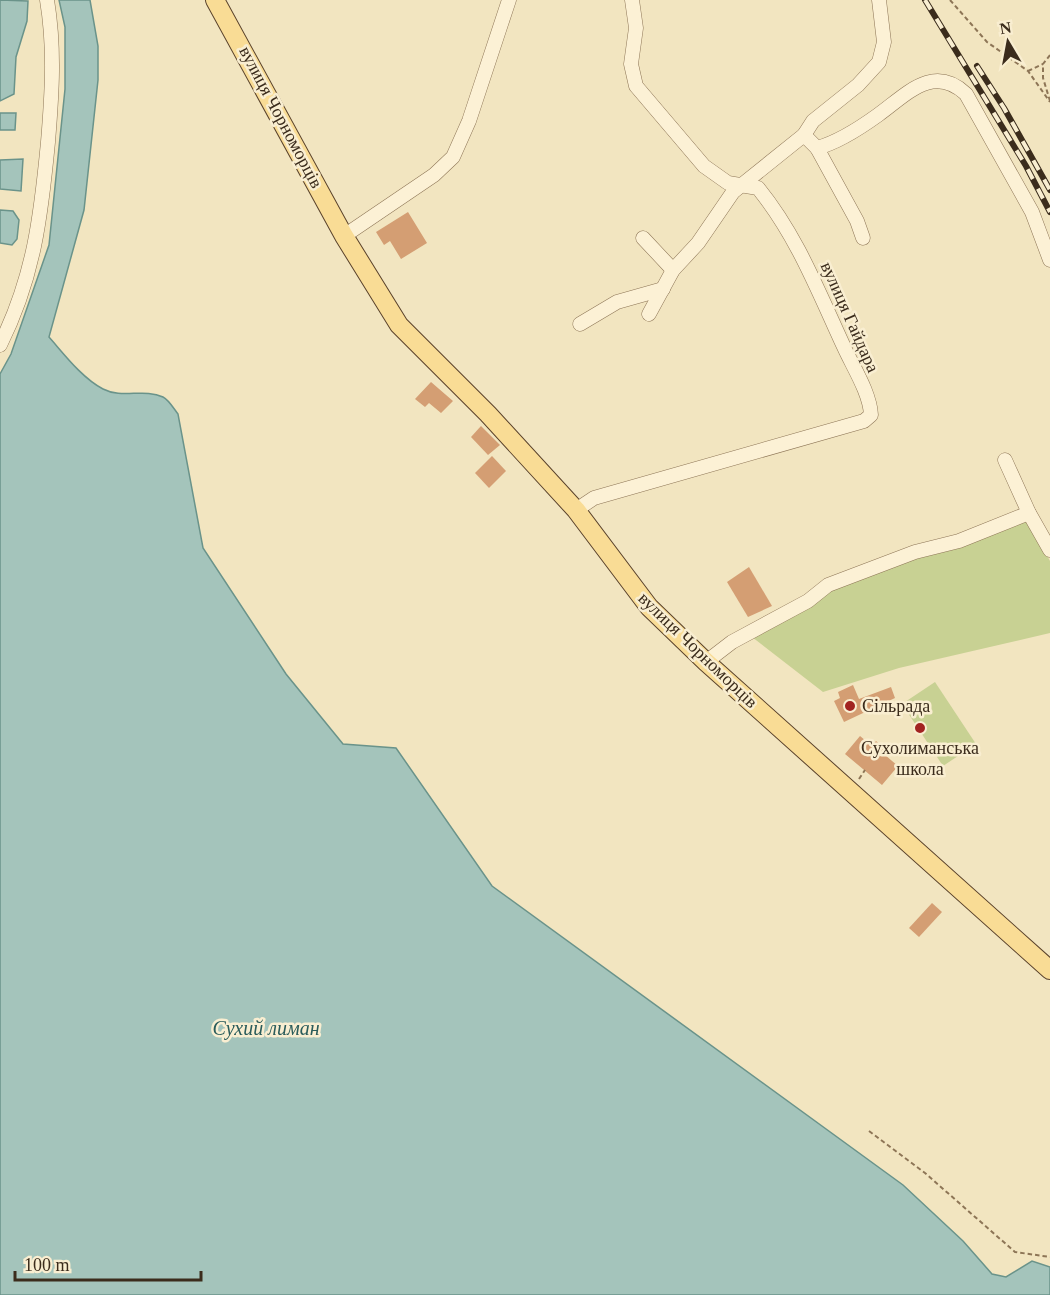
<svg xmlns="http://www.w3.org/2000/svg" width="1050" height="1295" font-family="'Times New Roman',serif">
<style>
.green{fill:#c8d193}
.water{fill:#a4c4bb;stroke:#6a938a;stroke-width:1.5}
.building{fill:#d49e73}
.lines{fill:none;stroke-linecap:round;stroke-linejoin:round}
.minor-casing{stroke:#8d7556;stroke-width:15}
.major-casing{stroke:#5a422b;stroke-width:20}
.path{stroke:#8d7556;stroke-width:2;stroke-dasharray:4.5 3;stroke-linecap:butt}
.minor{stroke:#fcf1d5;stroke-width:14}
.major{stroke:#f9dc95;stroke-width:18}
.rail-casing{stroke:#3b2c1c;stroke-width:6}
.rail{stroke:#f9eed1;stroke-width:4;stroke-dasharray:11;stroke-linecap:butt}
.poi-dot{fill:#a22321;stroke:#f9eed1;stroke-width:2}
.labels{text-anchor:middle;stroke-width:5;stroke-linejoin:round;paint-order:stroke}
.street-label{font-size:18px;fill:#3b2c1c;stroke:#f9eed1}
.poi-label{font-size:18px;fill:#3b2c1c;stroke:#f9eed1;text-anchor:start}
.water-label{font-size:20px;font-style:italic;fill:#2a5c5b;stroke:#f9eed1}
</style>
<rect width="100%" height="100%" fill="#f2e5c0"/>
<!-- green -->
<g class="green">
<path d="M1028 521 1050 561V633L899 668 823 692 752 637 832 587Z"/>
<path d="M935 682 976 744 943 766 902 704Z"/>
</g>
<!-- water -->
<g class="water">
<path d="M0 0 28 1 27 21 16 57 14 94 0 101Z"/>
<path d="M59 0H90L98 46V80L84 210 49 337C64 354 82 378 103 389 122 399 144 388 163 397 169 400 174 409 178 414L203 548 286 674 343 744 396 748 492 886 903 1185 963 1241 992 1274 1006 1277 1032 1261 1050 1267V1295H0V374L11 354 49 245 65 89V27Z"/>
<path d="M0 113H16L15 130H0Z"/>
<path d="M23 159 21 191 0 189V160Z"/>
<path d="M0 210 13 211 19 220 17 239 12 245 0 243Z"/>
</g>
<!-- building -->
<g class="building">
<path d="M408 212 427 243 401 259 390 241 384 245 376 232Z"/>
<path d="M431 382 453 401 441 413 429 403 425 407 415 399Z"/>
<path d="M481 426 500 445 488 455 471 437Z"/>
<path d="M492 456 506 471 489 488 475 473Z"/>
<path d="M749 567 772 606 748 617 727 582Z"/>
<path d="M853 685 859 699 891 687 895 698 844 722 834 701 840 698 838 692Z"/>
<path d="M860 736 872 746 876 741 888 752 885 755 898 766 882 785 845 754Z"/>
<path d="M932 903 942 912 919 937 909 928Z"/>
</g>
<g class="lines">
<defs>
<g id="minor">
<path d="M804 135 817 148C839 142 860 128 878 115 906 95 933 63 966 94L1032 212 1050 260"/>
<path d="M817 148 857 221 863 238"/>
<path d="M344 236 434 175 453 157 469 121 509 0"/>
<path d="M643 238 673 270"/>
<path d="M649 314 673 270 698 243 733 192 804 135 813 121 858 85 879 62 884 42 879 0"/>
<path d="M580 324 617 302 663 289"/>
<path d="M0 345C34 277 41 216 48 142 52 94 55 48 47 0"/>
<path d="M1005 460 1029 513 1050 550"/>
<path d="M576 510 594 498 864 421 871 415C870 393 853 367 844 347 818 291 797 236 758 188L728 183 704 166 636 86 631 64 636 28 632 0"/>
<path d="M706 662 732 642 808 601 828 585 915 552 959 541 1029 513"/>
</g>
<path id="major" d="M215 0 344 236 399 325 488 414 576 510 649 607 706 662 1050 970"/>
</defs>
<!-- minor casing -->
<use href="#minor" class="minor-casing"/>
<!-- major casing -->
<use href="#major" class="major-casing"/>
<!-- path -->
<g class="path">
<path d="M950 0 987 42 1028 71 1050 102"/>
<path d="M1050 55 1043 64V78L1050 101"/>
<path d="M1028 71 1043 64"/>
<path d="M859 779 865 770"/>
<path d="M869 1131 925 1173 1015 1252 1050 1257"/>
</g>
<!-- minor -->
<use href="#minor" class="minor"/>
<!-- major -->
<use href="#major" class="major"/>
<defs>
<g id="rail">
<path d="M925 0 1026 166 1050 212"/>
<path d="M977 66 1004 108 1050 190"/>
</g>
</defs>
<!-- rail casing -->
<use href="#rail" class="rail-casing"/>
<!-- rail -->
<use href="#rail" class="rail"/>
</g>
<!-- markers -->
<g class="poi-dot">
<circle cx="850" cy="706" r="6"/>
<circle cx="920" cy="728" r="6"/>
</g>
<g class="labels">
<!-- street labels -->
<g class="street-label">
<text transform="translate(281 117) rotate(62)" y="6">вулиця Чорноморців</text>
<text transform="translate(850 317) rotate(66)" y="6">вулиця Гайдара</text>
<text transform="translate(698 650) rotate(44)" y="6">вулиця Чорноморців</text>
</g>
<!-- poi labels -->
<g class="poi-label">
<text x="862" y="712">Сільрада</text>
<text x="920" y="754" text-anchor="middle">Сухолиманська<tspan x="920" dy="21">школа</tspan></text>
</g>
<!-- water labels -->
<g class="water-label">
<text x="266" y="1035">Сухий лиман</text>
</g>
</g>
<!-- north arrow -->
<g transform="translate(1008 42) rotate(350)" stroke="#f9eed1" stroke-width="4.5" paint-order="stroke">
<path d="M0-4.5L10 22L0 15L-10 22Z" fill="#3b2c1c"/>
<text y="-9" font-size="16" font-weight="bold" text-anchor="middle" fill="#3b2c1c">N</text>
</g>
<!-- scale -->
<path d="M15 1271v9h186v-9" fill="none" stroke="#3b2c1c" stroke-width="3"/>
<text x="24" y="1271" font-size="18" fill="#3b2c1c" stroke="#f9eed1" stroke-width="4.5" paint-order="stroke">100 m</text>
</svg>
